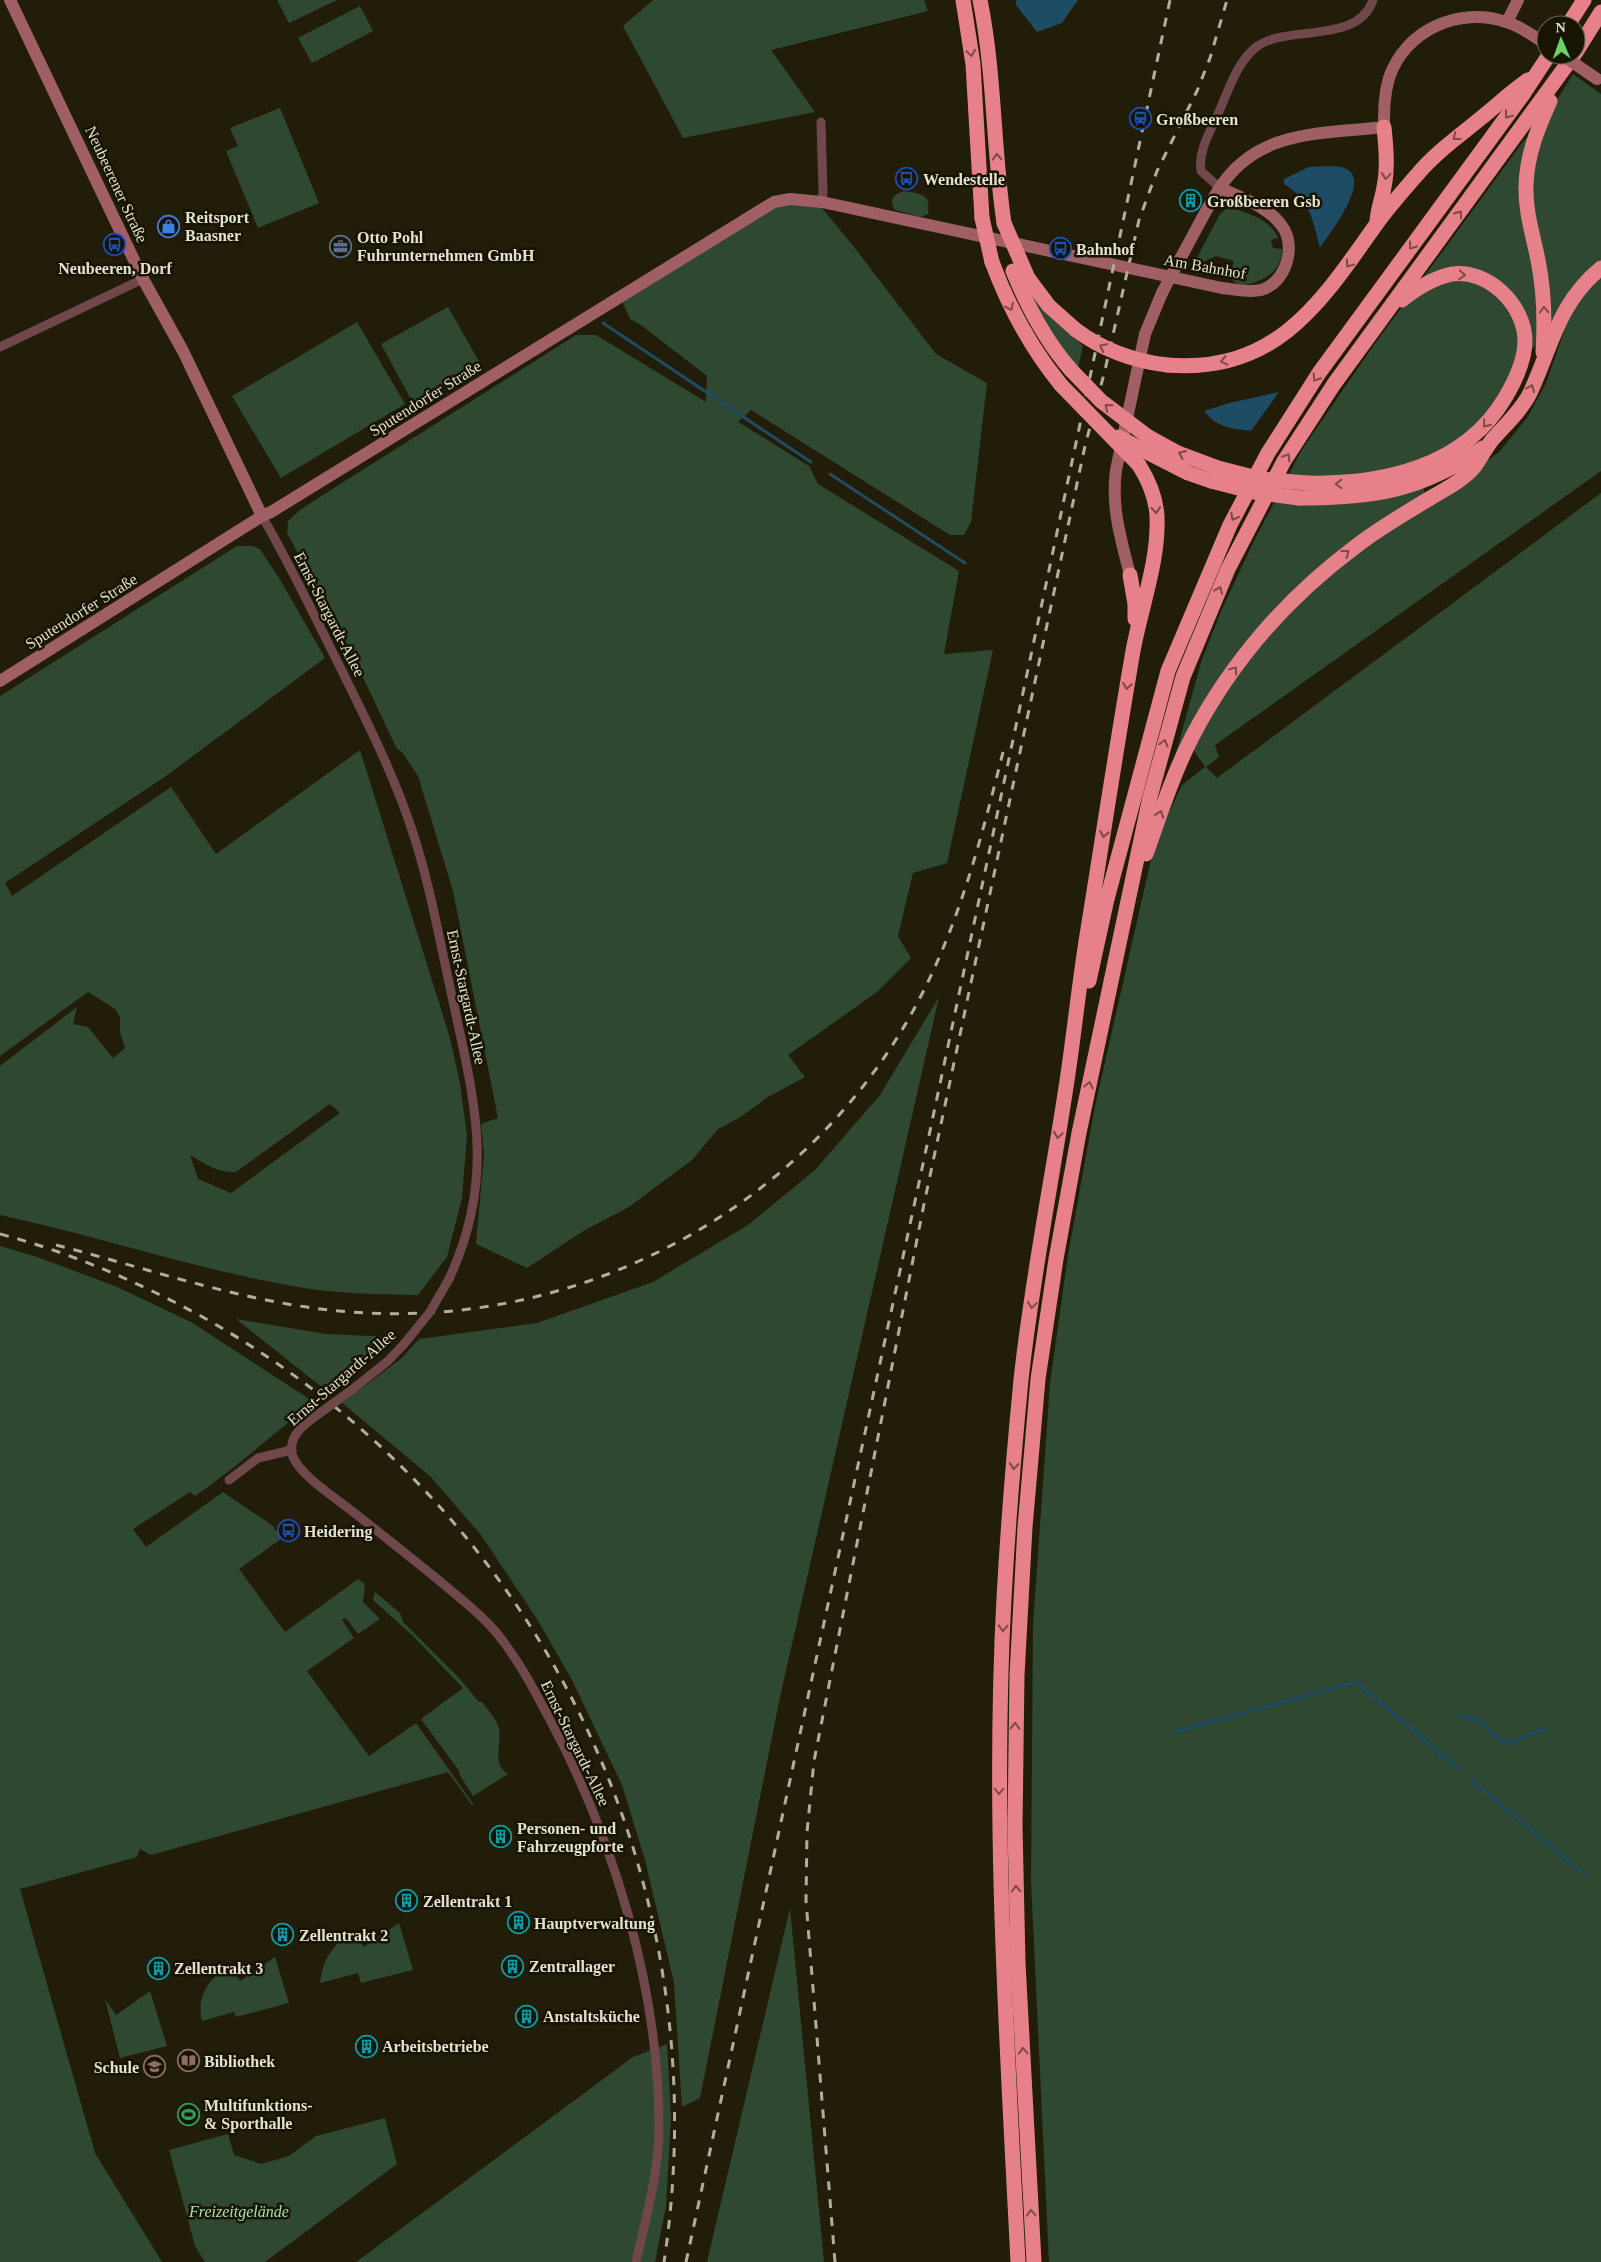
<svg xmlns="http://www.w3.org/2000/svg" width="1601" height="2262" font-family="'Times New Roman',serif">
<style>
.green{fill:#2e4832;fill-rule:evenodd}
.water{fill:#1e4c64}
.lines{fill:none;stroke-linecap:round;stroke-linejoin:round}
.stream{stroke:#1e4c64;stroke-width:3}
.street{stroke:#70484b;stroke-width:9}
.secondary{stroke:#a05f64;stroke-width:12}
.highway{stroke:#e6818a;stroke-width:15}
.rail{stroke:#b1aea0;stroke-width:3;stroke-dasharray:9 9;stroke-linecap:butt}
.street-bridge{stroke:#70484b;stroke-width:9}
.secondary-bridge{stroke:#a05f64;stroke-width:12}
.highway-bridge{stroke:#e6818a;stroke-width:15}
.oneway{stroke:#7f4a46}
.labels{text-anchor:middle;stroke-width:5;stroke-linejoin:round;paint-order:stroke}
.poi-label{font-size:16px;font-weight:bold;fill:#e3e1d4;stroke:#181402;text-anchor:start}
.street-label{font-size:16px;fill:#e3e1d4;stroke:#181402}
.park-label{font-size:16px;font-style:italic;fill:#a7e1ad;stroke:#181402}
</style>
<rect width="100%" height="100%" fill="#211d09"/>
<!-- green -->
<g class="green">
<path d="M277 0H337L289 23Z"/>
<path d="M653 0H924L928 11 771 50 815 112 683 138 623 26Z"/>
<path d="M360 6 373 31 312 63 298 38Z"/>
<path d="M1573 74 1601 94V261L1549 330 1533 348 1515 362 1494 407 1461 438 1416 464 1425 493 1304 583 1171 771 1202 659 1222 609 1253 543 1301 451 1371 349 1525 139 1541 133 1552 108Z"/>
<path d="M280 108 319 203 258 228 226 151 238 146 230 128Z"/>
<path d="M904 191C922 194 931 194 928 214L921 217 895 210C889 199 893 195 904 191Z"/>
<path d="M790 204 821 207 854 247 936 354 987 383 971 522 964 535H950L751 410 738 422 809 466 818 484 959 571 944 654 993 650 947 863 913 873 898 936 911 958 877 992 788 1055 805 1077 768 1097 739 1118 718 1129 692 1160 629 1207 585 1230 527 1268 476 1244 484 1154 481 1124 498 1118 453 891 418 776 402 752 397 749 349 648 287 533 288 521 300 510 315 500 576 335H596L706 402 707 376 641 325 630 319 622 301 772 208Z"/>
<path d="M1228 207C1248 213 1270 219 1278 238L1271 240 1273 248 1282 249C1282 274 1261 282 1240 286 1226 277 1231 274 1234 261L1216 256 1192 267 1220 214Z"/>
<path d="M1601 277V471L1215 745 1219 757 1206 767 1217 778 1601 493V2262H1049L1031 1881 1033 1625 1050 1383 1068 1255 1095 1106 1155 842 1182 785 1205 767 1193 749 1218 703 1263 640 1309 591 1368 544 1461 481 1500 451 1527 418 1546 383 1573 306Z"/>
<path d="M1025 284 1083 346 1078 368 1042 321Z"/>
<path d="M448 307 481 365 413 403 381 344Z"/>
<path d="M357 322 405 404 281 478 232 396Z"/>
<path d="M237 546H252L260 549 279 578 325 658 166 776 5 883 12 896 171 787 216 854 360 750 450 1038 460 1084 467 1135 462 1198 447 1257 418 1295C380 1294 341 1294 304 1288 201 1271 102 1237 0 1215V1066L77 1007 73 1024 88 1027 113 1058 125 1048 120 1032V1017L115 1009 88 992 0 1056V696ZM330 1104 340 1113 231 1193 198 1179 190 1155C206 1164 217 1173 236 1172Z"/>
<path d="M939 997 780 1697 700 2098 682 2107 674 1983 645 1860 622 1785 571 1678 537 1619 481 1535 430 1476 342 1403 402 1358 419 1339 537 1323 653 1282 748 1225 815 1170 880 1095Z"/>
<path d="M0 1246 37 1257 115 1286 191 1322 314 1402C274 1433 237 1467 195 1496L190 1492 133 1529 146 1547 223 1492 273 1526 281 1539 239 1569 285 1632 358 1579 365 1584 363 1602 380 1619 358 1634 346 1618 342 1620 354 1638 307 1671 369 1756 416 1723 474 1805H472L448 1772 151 1855 140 1849 137 1857 20 1889 95 2153 162 2262H0Z"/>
<path d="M236 1319 326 1334 393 1337 328 1392Z"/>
<path d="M375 1592 400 1613 403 1622 459 1678 479 1702H482C488 1710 497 1719 499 1729 502 1747 491 1762 508 1774L473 1796 459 1774 460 1772 421 1719 463 1688 413 1636 373 1600Z"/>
<path d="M790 1908 824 2262H707Z"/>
<path d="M399 1923 413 1970 361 1983 358 1973 320 1983C323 1959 332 1945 353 1932L364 1947Z"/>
<path d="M275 1957 289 2003 236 2017 234 2012 202 2021C196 1996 209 1979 229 1965L240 1981Z"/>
<path d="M150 1991 167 2046 120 2058 105 1999 116 2015Z"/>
<path d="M667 2044 671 2117 666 2206 655 2262H356L633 2057Z"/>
<path d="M385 2118 397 2164 265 2262H205L195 2246 169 2150 228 2134 234 2155 261 2164 289 2156 316 2136Z"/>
</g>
<!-- water -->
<g class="water">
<path d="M1016 0H1078L1062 23 1037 32 1016 5Z"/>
<path d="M1309 167C1319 167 1335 165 1344 168 1374 178 1329 234 1320 248 1313 221 1310 199 1284 184V179Z"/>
<path d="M1279 392 1251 431C1233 429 1215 427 1204 411L1229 403Z"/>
</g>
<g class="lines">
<!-- stream -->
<g class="stream">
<path d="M603 323 811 462"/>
<path d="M830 474 965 563"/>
<path d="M1461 1716 1478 1720 1506 1744 1544 1729"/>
<path d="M1174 1732 1356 1682 1458 1768"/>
<path d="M1471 1780 1585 1875"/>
</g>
<!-- street -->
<g class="street">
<path d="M821 122 823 192 822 202"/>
<path d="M1220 188 1201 171C1198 151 1210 132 1218 114 1228 92 1236 64 1255 48 1286 23 1357 46 1373 0"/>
<path d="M0 347 143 279"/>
<path d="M262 516C291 566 316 619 342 671 367 722 393 773 411 827 430 883 440 943 453 1001 475 1103 496 1178 449 1279"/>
<path d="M353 1389 388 1361 404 1344"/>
<path d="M309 1421C299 1429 289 1439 292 1454 297 1473 333 1496 348 1508 378 1531 407 1555 436 1578 456 1595 478 1611 495 1631 517 1657 533 1688 549 1718 614 1839 659 1988 659 2127 659 2172 646 2218 636 2262"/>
<path d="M229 1480 258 1458 292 1450"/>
</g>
<!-- secondary -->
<g class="secondary">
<path d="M10 0 143 279 183 351 262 516"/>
<path d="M1507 22 1518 0"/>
<path d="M1180 259C1193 236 1205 211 1219 189 1257 129 1322 134 1384 127 1384 111 1384 95 1389 78 1405 30 1459 6 1506 22 1521 26 1533 36 1546 44"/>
<path d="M1130 575C1121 539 1111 508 1116 470L1145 334 1162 293"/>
<path d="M0 681 262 516 271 512 774 202 790 199 822 202 1222 288C1234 289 1248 293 1261 290 1286 283 1297 246 1282 226 1268 206 1241 198 1220 188"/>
</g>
<!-- highway -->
<g class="highway">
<path d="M963 0 973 64 982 218"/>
<path d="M980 0C995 74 993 149 1004 223"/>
<path d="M1568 25 1584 0"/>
<path d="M1576 52 1601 12"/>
<path d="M1377 223C1377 210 1382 200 1384 187 1388 168 1386 147 1384 127"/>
<path d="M992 262C1009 308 1030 347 1061 385"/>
<path d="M1013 271C1028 308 1045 340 1071 370"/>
<path d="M1028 278 1049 306 1076 330"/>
<path d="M1543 352C1545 321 1544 290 1538 260 1533 235 1525 211 1526 185 1527 154 1538 128 1550 101"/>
<path d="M1167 365C1275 374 1320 304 1375 226 1387 209 1402 192 1416 176 1435 153 1458 137 1481 118 1497 105 1511 92 1528 80"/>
<path d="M1147 436 1178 453 1218 468"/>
<path d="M1143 450 1188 473 1211 481"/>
<path d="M1306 483C1382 485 1464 467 1505 398 1515 381 1525 360 1525 341 1525 305 1488 269 1452 274 1433 278 1417 288 1402 300"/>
<path d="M1299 498C1373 498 1421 491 1483 448"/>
<path d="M1130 575 1135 604V619"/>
<path d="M1146 854C1160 815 1173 774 1192 737 1231 662 1288 597 1355 547 1379 528 1406 513 1432 497 1446 489 1465 479 1475 466 1481 457 1486 448 1492 440 1505 425 1521 411 1530 393 1552 346 1558 303 1601 268"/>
<path d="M1089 981 1107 899 1168 671 1230 525 1268 453 1319 373 1524 93 1549 55"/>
<path d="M1018 2262C1007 2041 992 1819 1004 1598 1008 1525 1014 1452 1021 1380 1032 1277 1053 1176 1068 1074 1075 1026 1080 977 1088 929 1103 836 1117 743 1133 651 1141 607 1159 561 1157 516 1156 498 1149 481 1139 465"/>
<path d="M1034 2262 1018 1963 1015 1826 1017 1675 1025 1527 1038 1379 1056 1259 1079 1133 1150 797 1183 677 1228 569 1284 461 1334 384 1574 55"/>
</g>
<!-- rail -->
<g class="rail">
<path d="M0 1234C69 1252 136 1281 199 1315 538 1503 722 1879 664 2262"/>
<path d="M56 1245C154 1270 251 1305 352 1312 587 1330 818 1202 924 990 963 912 984 828 1005 744"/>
<path d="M686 2262 920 1178 1170 0"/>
<path d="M835 2262 806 1901 807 1832 814 1761 924 1204 1085 446 1105 370 1139 220 1157 171 1197 91 1210 58 1227 0"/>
</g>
<!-- street-bridge -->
<g class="street-bridge">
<path d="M404 1344 430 1312 449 1279"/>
<path d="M309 1421 353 1389"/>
</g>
<!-- secondary-bridge -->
<g class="secondary-bridge">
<path d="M1562 55 1597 79"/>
<path d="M1162 293 1180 259"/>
</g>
<!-- highway-bridge -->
<g class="highway-bridge">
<path d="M982 218 992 262"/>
<path d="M1004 223 1028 278"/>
<path d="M1076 330C1103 350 1133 361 1167 365"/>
<path d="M1071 370 1101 401 1147 436"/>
<path d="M1061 385 1139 465"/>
<path d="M1119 437 1143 450"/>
<path d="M1218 468 1261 479 1306 483"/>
<path d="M1211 481 1254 492 1299 498"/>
</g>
</g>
<!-- one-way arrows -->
<defs><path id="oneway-chevron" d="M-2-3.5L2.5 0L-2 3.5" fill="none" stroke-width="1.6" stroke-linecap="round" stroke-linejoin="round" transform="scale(1.25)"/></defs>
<g class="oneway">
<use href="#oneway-chevron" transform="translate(971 53) rotate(82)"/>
<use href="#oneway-chevron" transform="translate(1508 115) rotate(127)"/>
<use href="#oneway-chevron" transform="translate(1456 137) rotate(142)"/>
<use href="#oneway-chevron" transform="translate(997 157) rotate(-93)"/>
<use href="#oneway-chevron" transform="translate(1386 176) rotate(95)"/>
<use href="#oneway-chevron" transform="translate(1459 214) rotate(-54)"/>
<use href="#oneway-chevron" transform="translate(1412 246) rotate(126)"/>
<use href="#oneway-chevron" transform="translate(1349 264) rotate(126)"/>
<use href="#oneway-chevron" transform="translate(1462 275) rotate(5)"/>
<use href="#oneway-chevron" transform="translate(1010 307) rotate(65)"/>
<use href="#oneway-chevron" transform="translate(1544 310) rotate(-93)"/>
<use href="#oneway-chevron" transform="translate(1103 347) rotate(-153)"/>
<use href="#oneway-chevron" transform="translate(1224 361) rotate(167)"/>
<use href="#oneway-chevron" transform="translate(1316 378) rotate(123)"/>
<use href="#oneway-chevron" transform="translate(1531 388) rotate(-67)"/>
<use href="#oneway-chevron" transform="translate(1108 407) rotate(-141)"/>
<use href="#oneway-chevron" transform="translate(1486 424) rotate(129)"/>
<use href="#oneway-chevron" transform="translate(1182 454) rotate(-156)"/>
<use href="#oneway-chevron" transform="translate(1287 457) rotate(-58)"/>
<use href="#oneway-chevron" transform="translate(1339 484) rotate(178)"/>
<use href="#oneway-chevron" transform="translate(1156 510) rotate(84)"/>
<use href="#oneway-chevron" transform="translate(1234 517) rotate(118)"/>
<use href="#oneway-chevron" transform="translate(1346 553) rotate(-37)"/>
<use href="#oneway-chevron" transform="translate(1219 590) rotate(-68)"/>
<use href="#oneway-chevron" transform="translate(1234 670) rotate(-53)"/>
<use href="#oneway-chevron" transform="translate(1127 686) rotate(100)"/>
<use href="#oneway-chevron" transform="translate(1164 743) rotate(-75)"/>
<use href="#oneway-chevron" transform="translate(1160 814) rotate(-70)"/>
<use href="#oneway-chevron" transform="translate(1104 834) rotate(100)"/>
<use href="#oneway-chevron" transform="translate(1089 1085) rotate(-78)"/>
<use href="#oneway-chevron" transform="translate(1058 1135) rotate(99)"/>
<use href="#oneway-chevron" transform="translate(1032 1305) rotate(98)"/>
<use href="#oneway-chevron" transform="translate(1014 1466) rotate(95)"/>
<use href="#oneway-chevron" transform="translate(1003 1628) rotate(92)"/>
<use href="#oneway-chevron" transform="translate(1015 1726) rotate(-89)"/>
<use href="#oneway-chevron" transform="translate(999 1791) rotate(90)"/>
<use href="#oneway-chevron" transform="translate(1016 1889) rotate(-91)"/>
<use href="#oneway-chevron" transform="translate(1023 2051) rotate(-93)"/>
<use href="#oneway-chevron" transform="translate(1031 2213) rotate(-93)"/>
</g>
<!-- icons -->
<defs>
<symbol id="station-ring" viewBox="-11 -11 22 22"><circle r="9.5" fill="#181402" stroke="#1a4fb4" stroke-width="1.5"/><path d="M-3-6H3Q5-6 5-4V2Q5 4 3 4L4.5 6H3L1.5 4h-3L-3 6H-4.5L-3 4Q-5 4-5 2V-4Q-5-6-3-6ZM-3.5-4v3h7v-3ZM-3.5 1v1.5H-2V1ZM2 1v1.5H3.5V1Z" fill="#1a4fb4"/></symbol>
<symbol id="bus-ring" viewBox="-11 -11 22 22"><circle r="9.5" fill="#181402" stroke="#1a4fb4" stroke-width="1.5"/><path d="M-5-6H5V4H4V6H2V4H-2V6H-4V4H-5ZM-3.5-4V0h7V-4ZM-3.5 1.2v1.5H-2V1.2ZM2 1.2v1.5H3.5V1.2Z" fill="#1a4fb4"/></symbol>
<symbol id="building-ring" viewBox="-11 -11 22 22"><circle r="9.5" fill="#181402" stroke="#0f9aa8" stroke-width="1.5"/><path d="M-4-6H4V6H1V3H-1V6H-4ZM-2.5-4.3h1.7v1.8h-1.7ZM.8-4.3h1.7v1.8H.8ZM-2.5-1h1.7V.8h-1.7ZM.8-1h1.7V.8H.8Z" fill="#0f9aa8"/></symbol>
<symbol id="shop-ring" viewBox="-11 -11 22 22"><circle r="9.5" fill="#181402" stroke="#3f7fe0" stroke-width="1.5"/><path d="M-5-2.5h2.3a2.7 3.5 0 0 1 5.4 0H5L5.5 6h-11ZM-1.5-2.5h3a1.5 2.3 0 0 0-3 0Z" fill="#3f7fe0"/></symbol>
<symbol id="office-ring" viewBox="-11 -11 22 22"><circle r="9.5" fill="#181402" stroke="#5c6f8a" stroke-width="1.5"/><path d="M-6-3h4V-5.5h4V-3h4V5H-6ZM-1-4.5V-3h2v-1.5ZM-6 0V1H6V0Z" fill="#5c6f8a"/></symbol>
<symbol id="library-ring" viewBox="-11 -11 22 22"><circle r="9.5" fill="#181402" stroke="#8d6e63" stroke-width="1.5"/><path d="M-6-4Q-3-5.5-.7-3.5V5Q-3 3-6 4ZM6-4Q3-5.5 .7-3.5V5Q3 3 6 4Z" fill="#8d6e63"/></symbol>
<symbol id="school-ring" viewBox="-11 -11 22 22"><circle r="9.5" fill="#181402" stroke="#8d6e63" stroke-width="1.5"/><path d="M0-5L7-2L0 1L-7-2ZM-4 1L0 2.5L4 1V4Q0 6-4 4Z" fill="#8d6e63"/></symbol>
<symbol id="stadium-ring" viewBox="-11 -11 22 22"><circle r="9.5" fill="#181402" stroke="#2e9e5b" stroke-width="1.5"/><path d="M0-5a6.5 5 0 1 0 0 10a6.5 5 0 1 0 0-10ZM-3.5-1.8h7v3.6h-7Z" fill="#2e9e5b"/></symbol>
</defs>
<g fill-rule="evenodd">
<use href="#station-ring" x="1128" y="106" width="25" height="25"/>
<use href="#bus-ring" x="894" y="166" width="25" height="25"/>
<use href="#building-ring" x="1178" y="188" width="25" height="25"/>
<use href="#shop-ring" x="156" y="214" width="25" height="25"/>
<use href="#bus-ring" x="102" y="232" width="25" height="25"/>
<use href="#office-ring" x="328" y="234" width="25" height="25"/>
<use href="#bus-ring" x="1048" y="236" width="25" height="25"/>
<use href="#bus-ring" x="276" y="1518" width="25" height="25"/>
<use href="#building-ring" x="488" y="1824" width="25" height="25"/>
<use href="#building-ring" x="394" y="1888" width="25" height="25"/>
<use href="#building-ring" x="506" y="1910" width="25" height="25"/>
<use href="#building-ring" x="270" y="1922" width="25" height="25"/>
<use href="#building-ring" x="500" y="1954" width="25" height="25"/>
<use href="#building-ring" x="146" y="1956" width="25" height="25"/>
<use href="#building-ring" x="514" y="2004" width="25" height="25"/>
<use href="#building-ring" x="354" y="2034" width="25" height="25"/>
<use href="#library-ring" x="176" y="2048" width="25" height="25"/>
<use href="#school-ring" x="142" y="2054" width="25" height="25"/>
<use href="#stadium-ring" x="176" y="2102" width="25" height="25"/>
</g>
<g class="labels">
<!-- poi labels -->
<g class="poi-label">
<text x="1156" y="125">Großbeeren</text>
<text x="923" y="185">Wendestelle</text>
<text x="1207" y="207">Großbeeren Gsb</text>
<text x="185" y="223">Reitsport<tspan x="185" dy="18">Baasner</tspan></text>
<text x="357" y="243">Otto Pohl<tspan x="357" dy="18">Fuhrunternehmen GmbH</tspan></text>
<text x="1076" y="255">Bahnhof</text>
<text x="115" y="274" text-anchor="middle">Neubeeren, Dorf</text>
<text x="304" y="1537">Heidering</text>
<text x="517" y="1834">Personen- und<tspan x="517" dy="18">Fahrzeugpforte</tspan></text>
<text x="423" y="1907">Zellentrakt 1</text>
<text x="534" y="1929">Hauptverwaltung</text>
<text x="299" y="1941">Zellentrakt 2</text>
<text x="529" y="1972">Zentrallager</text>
<text x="174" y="1974">Zellentrakt 3</text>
<text x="543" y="2022">Anstaltsküche</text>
<text x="382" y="2052">Arbeitsbetriebe</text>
<text x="204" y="2067">Bibliothek</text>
<text x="139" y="2073" text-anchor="end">Schule</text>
<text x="204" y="2111">Multifunktions-<tspan x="204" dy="18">&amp; Sporthalle</tspan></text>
</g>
<!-- street labels -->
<g class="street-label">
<text transform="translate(117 184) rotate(65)" y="6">Neubeerener Straße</text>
<text transform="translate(1205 266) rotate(10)" y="6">Am Bahnhof</text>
<text transform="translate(425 398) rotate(-32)" y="6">Sputendorfer Straße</text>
<text transform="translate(81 611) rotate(-32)" y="6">Sputendorfer Straße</text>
<text transform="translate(330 614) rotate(63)" y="6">Ernst-Stargardt-Allee</text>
<text transform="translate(467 997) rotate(78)" y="6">Ernst-Stargardt-Allee</text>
<text transform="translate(341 1377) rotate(-41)" y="6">Ernst-Stargardt-Allee</text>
<text transform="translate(576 1743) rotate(64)" y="6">Ernst-Stargardt-Allee</text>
</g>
<!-- park labels -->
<g class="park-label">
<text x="239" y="2217">Freizeitgelände</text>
</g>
</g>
<!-- north arrow -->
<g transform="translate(1561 40) rotate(358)"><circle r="24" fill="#181402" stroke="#696656"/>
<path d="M0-4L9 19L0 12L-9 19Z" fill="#6ad363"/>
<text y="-8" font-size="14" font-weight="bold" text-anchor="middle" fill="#e3e1d4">N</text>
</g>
</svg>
